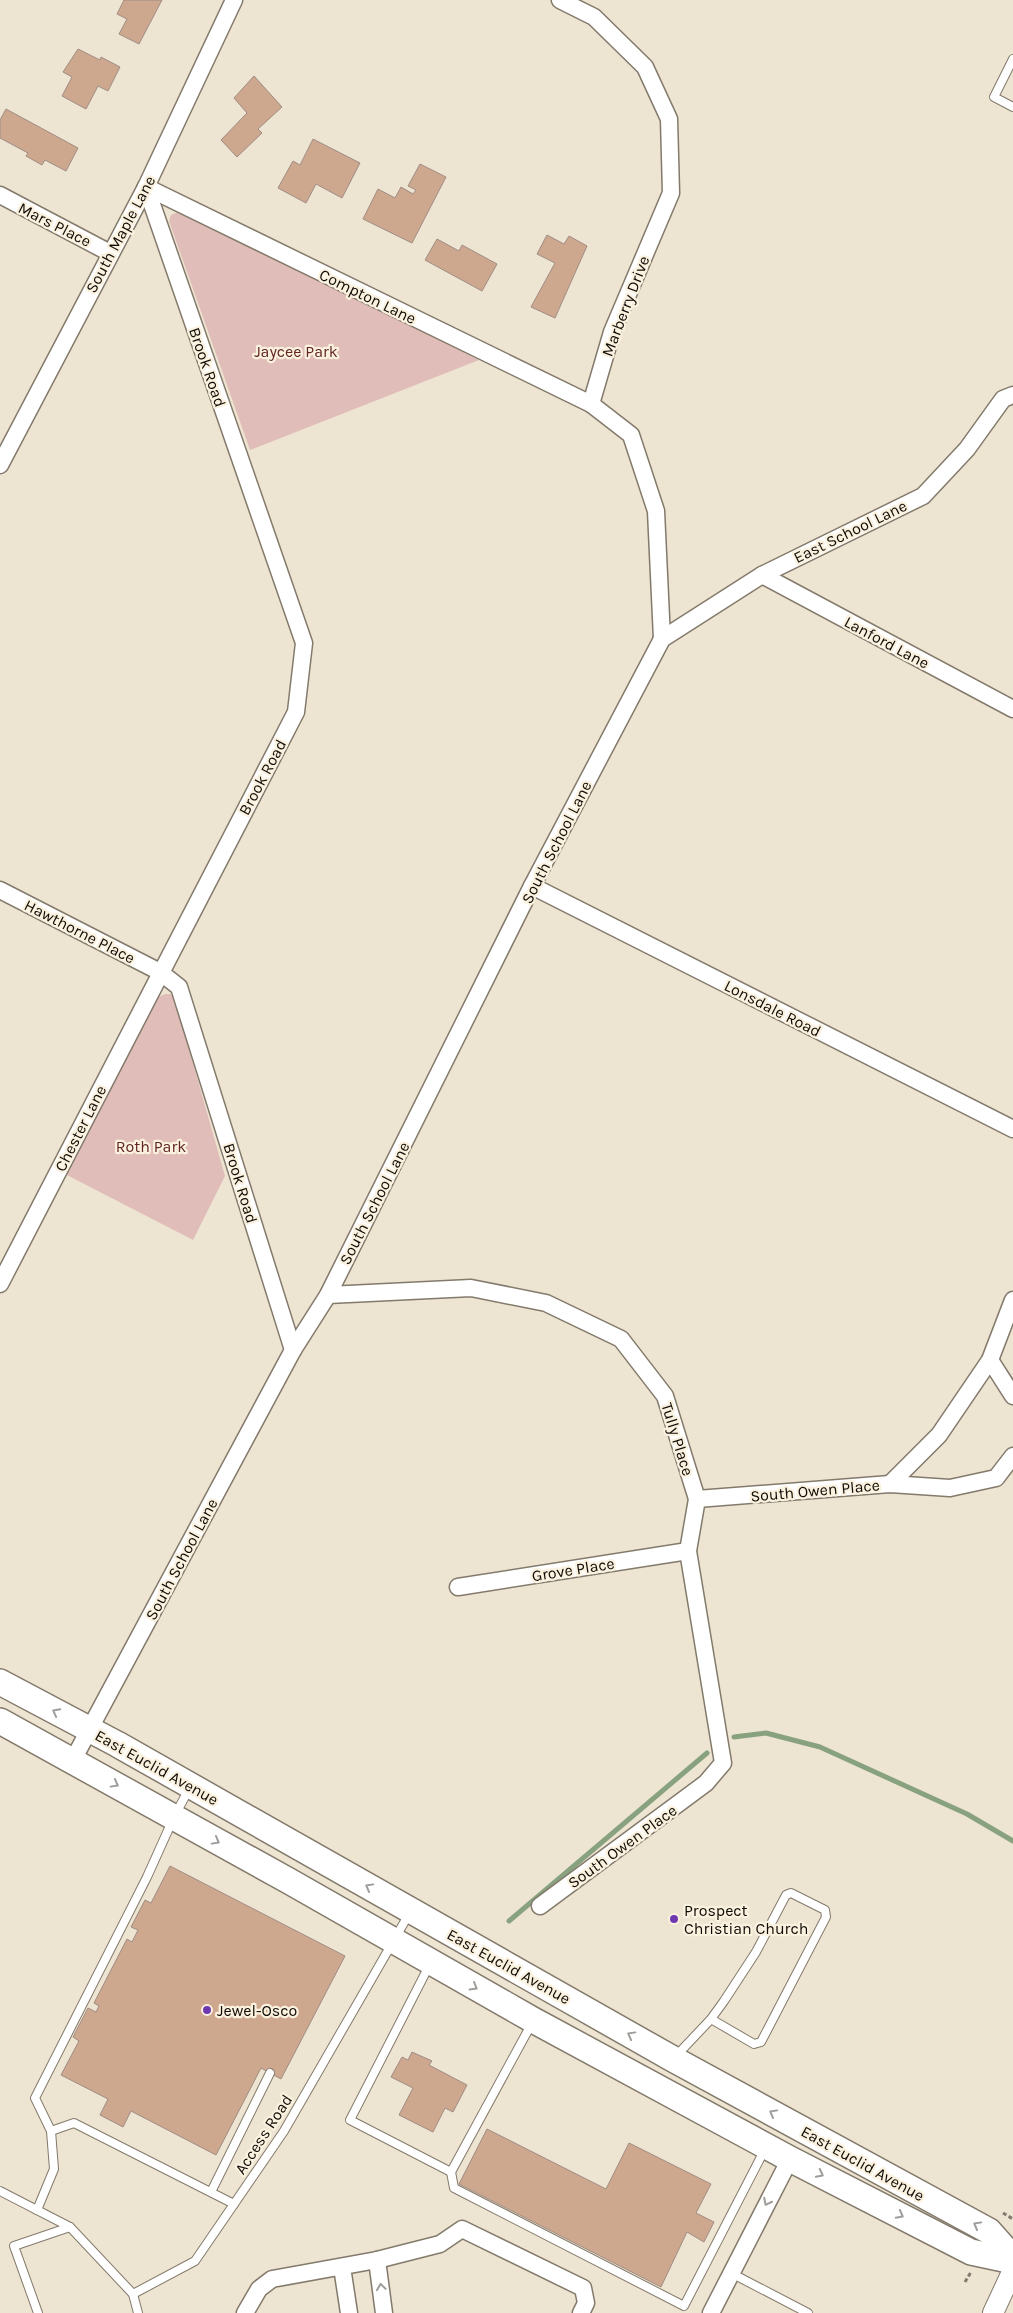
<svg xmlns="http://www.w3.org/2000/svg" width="1013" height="2313" font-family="Karla,sans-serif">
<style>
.green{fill:#e0bdb9}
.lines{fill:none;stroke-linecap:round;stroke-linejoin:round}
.stream{stroke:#88a280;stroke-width:5}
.building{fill:#cea78f;stroke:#9f8d83}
.service-casing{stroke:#837a6b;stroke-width:10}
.minor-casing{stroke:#837a6b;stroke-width:19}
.tertiary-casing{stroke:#837a6b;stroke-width:22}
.primary-casing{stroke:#837a6b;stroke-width:28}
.path{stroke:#827b6f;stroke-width:3;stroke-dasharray:4 2.5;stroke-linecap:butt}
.service{stroke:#fff;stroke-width:8}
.minor{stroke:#fff;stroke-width:16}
.tertiary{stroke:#fff;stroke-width:20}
.primary{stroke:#fff;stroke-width:25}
.oneway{stroke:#9f9e9b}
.poi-dot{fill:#6e39b0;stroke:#fbf1df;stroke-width:2}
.labels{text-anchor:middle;stroke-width:4.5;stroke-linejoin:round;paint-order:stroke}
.street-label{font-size:16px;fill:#0f0c06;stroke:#fbf1df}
.park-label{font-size:16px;fill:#612624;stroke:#fbf1df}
.poi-label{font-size:16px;fill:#0f0c06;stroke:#fbf1df;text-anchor:start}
</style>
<rect width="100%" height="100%" fill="#eee4d2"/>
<!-- green -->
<g class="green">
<path d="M182 210 192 213 479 360 250 450 169 221 171 215Z"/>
<path d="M165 994H171L175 1000 225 1176 193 1240 65 1174 154 999Z"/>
</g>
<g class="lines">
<!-- stream -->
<g class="stream">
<path d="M734 1737 766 1733 820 1747 967 1814 1013 1841"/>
<path d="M509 1921 707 1753"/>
</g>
</g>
<!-- building -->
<g class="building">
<path d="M124 0H162L139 44 119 34 127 19 117 14Z"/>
<path d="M78 49 100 60 101 57 120 67 108 91 98 86 86 109 62 96 72 77 63 72Z"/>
<path d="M254 76 282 107 258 129 262 133 237 157 221 140 247 113 234 98Z"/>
<path d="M6 109 78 148 66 171 45 160 42 165 26 156 28 153 0 138V120Z"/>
<path d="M313 139 360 163 342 198 316 184 306 203 278 188 293 161 300 165Z"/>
<path d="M420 164 446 177 412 243 363 219 378 189 395 198 401 187 413 194 416 190 408 186Z"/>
<path d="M547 235 564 244 569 236 587 246 555 318 531 307 555 263 537 254Z"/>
<path d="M437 239 459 251 462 245 497 264 482 291 425 260Z"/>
<path d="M170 1866 345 1956 281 2079 261 2068 216 2155 131 2111 123 2127 100 2115 108 2099 61 2075 79 2041 73 2037 88 2008 96 2012 99 2006 94 2003 127 1939 132 1942 138 1930 131 1927 145 1900 151 1903Z"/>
<path d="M412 2052 432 2061 429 2065 467 2085 453 2112 445 2108 433 2132 399 2115 413 2088 391 2077 402 2057 408 2060Z"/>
<path d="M487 2129 606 2189 629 2143 711 2184 696 2213 714 2222 704 2242 687 2232 661 2287 459 2184Z"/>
</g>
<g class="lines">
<defs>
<g id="service">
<path d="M1013 59 994 97 1013 107"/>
<path d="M430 1964 350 2120 451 2172 532 2023"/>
<path d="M676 2056 711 2019 724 2001 756 1952 786 1895 791 1893 825 1910 826 1917 761 2042 754 2044 711 2019"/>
<path d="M51 2131 74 2123 234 2204"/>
<path d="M451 2172 454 2188 684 2306 765 2149"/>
<path d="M0 2191 70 2227 133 2294 138 2313"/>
<path d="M211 2192 270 2073"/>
<path d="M37 2210 54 2169 51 2131 35 2098 147 1877 174 1817 189 1789"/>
<path d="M731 2273 808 2313"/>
<path d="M133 2294 195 2261 284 2131 409 1914"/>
<path d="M38 2313 14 2246 70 2227"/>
</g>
<g id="minor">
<path d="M560 0 594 17 645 67 669 119 671 193 612 332 591 404 631 435 656 511 662 639"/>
<path d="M146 187 591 404"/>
<path d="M0 195 110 253"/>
<path d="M0 465 146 187 234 0"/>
<path d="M762 575 1013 709"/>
<path d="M532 886 1013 1129"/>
<path d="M0 890 160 972 179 987 293 1350"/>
<path d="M0 1284 296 712 304 643 146 187"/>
<path d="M328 1295 471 1288 546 1303 621 1339 665 1396 697 1499 688 1551 723 1763 706 1783 540 1906"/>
<path d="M990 1360 1013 1396"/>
<path d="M890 1484 939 1435 990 1360 1013 1300"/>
<path d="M697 1499 890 1484 950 1488 996 1478 1013 1456"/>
<path d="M458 1587 688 1551"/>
<path d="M73 1760 293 1350 328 1295 532 886 662 639 762 575 923 496 967 449 1003 399 1013 395"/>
<path d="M377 2260 384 2313"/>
<path d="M342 2267 349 2313"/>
<path d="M245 2313 259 2289 272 2279 377 2260 440 2244 462 2229 583 2288 586 2303 581 2313"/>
<path d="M711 2313 790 2159"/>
</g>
<path id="tertiary" d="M993 2313 1013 2270"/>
<g id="primary">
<path d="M0 1682 117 1744 673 2059 989 2231 1013 2258"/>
<path d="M0 1721 289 1881 533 2020 790 2159 971 2252 1013 2261"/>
</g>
</defs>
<!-- service casing -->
<use href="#service" class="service-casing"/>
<!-- minor casing -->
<use href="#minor" class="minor-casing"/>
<!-- tertiary casing -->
<use href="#tertiary" class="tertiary-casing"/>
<!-- primary casing -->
<use href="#primary" class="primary-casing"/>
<!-- path -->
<g class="path">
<path d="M1003 2213 1013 2219"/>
<path d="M965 2282 971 2272"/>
</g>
<!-- service -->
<use href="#service" class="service"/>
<!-- minor -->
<use href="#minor" class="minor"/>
<!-- tertiary -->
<use href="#tertiary" class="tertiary"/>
<!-- primary -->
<use href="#primary" class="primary"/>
</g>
<!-- one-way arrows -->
<defs><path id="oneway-chevron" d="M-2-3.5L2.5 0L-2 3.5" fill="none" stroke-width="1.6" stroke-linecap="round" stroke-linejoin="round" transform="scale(1.25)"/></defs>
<g class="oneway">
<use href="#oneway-chevron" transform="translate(56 1712) rotate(-152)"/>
<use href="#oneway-chevron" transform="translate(115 1784) rotate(29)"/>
<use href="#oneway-chevron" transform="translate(216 1841) rotate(29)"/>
<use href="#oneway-chevron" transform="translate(369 1887) rotate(-151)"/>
<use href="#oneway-chevron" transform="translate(474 1987) rotate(30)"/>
<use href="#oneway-chevron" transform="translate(631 2035) rotate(-151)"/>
<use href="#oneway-chevron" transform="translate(773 2113) rotate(-151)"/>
<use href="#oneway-chevron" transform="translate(820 2174) rotate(27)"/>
<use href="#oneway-chevron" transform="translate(767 2202) rotate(117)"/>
<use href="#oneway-chevron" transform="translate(900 2215) rotate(28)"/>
<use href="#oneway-chevron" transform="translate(977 2225) rotate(-151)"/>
<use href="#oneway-chevron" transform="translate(381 2287) rotate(-98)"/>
</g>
<!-- markers -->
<g class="poi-dot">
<circle cx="674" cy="1919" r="5"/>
<circle cx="207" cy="2010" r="5"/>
</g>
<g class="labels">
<!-- street labels -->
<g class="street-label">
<text transform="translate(55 224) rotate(27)" y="6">Mars Place</text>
<text transform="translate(120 234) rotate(-62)" y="6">South Maple Lane</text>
<text transform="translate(368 296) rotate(26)" y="6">Compton Lane</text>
<text transform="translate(625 306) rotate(-69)" y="6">Marberry Drive</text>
<text transform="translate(208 367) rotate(71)" y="6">Brook Road</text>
<text transform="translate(850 531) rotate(-26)" y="6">East School Lane</text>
<text transform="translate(887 642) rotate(28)" y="6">Lanford Lane</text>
<text transform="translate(262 777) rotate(-62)" y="6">Brook Road</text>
<text transform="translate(556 842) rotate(-63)" y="6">South School Lane</text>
<text transform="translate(80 931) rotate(27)" y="6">Hawthorne Place</text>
<text transform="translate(773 1008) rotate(27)" y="6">Lonsdale Road</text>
<text transform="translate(80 1128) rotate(-63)" y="6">Chester Lane</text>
<text transform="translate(241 1183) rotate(73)" y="6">Brook Road</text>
<text transform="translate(374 1203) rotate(-63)" y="6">South School Lane</text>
<text transform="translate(678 1439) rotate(73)" y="6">Tully Place</text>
<text transform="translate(815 1490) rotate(-5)" y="6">South Owen Place</text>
<text transform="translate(181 1559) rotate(-62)" y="6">South School Lane</text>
<text transform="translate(573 1569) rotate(-9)" y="6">Grove Place</text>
<text transform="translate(157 1767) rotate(29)" y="6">East Euclid Avenue</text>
<text transform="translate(622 1846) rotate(-36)" y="6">South Owen Place</text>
<text transform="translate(509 1966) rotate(29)" y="6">East Euclid Avenue</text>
<text transform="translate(263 2134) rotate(-57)" y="6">Access Road</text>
<text transform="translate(863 2163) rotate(29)" y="6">East Euclid Avenue</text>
</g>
<!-- park labels -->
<g class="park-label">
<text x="296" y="357">Jaycee Park</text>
<text x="151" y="1152">Roth Park</text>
</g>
<!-- poi labels -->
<g class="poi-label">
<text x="684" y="1916">Prospect<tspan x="684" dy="18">Christian Church</tspan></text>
<text x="217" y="2016">Jewel-Osco</text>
</g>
</g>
</svg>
